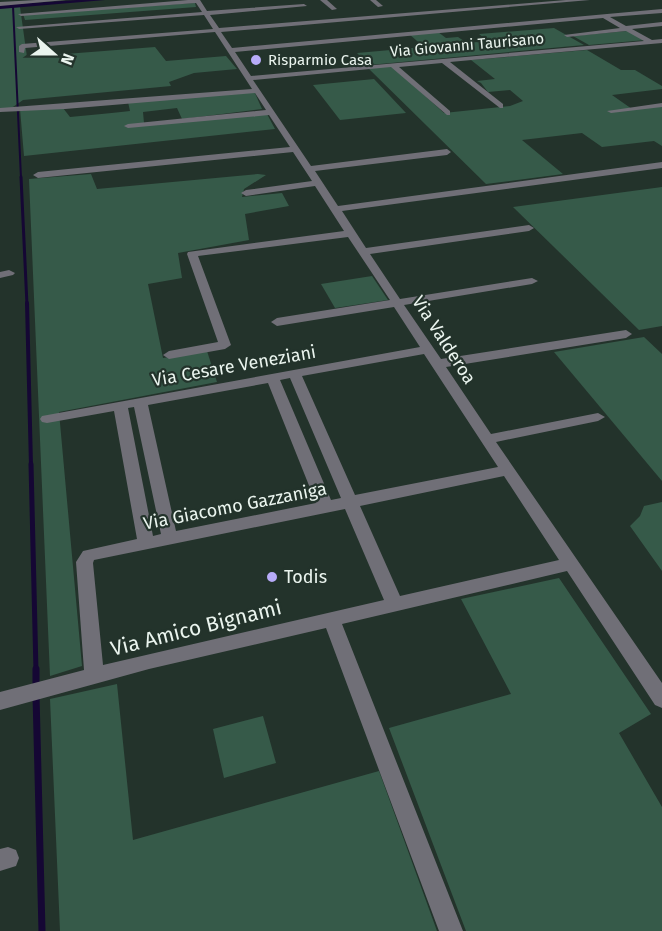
<svg xmlns="http://www.w3.org/2000/svg" width="662" height="931" font-family="'Fira Sans',sans-serif">
<style>
.green{fill:#365a49}
.lines{fill:none;stroke-linecap:round;stroke-linejoin:round}
.stream-far4{stroke:#150734;stroke-width:2}
.stream-far3{stroke:#150734;stroke-width:3}
.stream-far2{stroke:#150734;stroke-width:4}
.stream-far1{stroke:#150734;stroke-width:5}
.stream{stroke:#150734;stroke-width:7}
.canal{fill:#150734;fill-rule:evenodd}
.minor{fill:#706f77;fill-rule:evenodd}
.poi-dot{fill:#b7abf8;stroke:#23332b;stroke-width:2}
.labels{text-anchor:middle;stroke-width:4.5;stroke-linejoin:round;paint-order:stroke}
.far-street-label{font-size:15px;fill:#eaf4ee;stroke:#23332b}
.far-poi-label{font-size:15px;fill:#eaf4ee;stroke:#23332b;text-anchor:start}
.street-label{font-size:18px;fill:#eaf4ee;stroke:#23332b}
.poi-label{font-size:18px;fill:#eaf4ee;stroke:#23332b;text-anchor:start}
.near-street-label{font-size:21px;fill:#eaf4ee;stroke:#23332b}
</style>
<rect width="100%" height="100%" fill="#23332b"/>
<!-- green -->
<g class="green">
<path d="M195 3 196 7 25 20 23 14Z"/>
<path d="M20 7 27 57 155 47 166 61 226 56 237 69 194 73 169 82 171 86 23 100 10 109H0V8Z"/>
<path d="M554 28 584 45 369 65 357 53 424 47 409 34 438 32 446 38 458 37 467 43 488 41 479 34Z"/>
<path d="M627 31 646 40 589 45 573 36Z"/>
<path d="M587 50 621 70H635L662 86V89L612 95 632 109 662 106V146L654 141 602 147 582 133 522 140 563 174 486 184 368 68 392 66 444 113 510 106 523 101 510 90 488 92 481 83 477 81 495 79 471 60Z"/>
<path d="M374 79 406 113 340 120 313 85Z"/>
<path d="M254 91 262 109 182 119 177 108 143 112 144 123 130 124 267 114 275 129 24 156 20 109 63 108 70 117C91 115 113 113 130 111L128 102Z"/>
<path d="M91 174 97 189 258 174 266 175 244 189 242 197 282 193 289 206 245 214 249 240 178 253 182 278 148 284 163 358 207 351 217 382 59 412 82 666 50 676 29 179Z"/>
<path d="M662 187V326L639 330 513 207Z"/>
<path d="M372 276 388 300 335 308 321 284Z"/>
<path d="M644 337 662 354V481L554 352Z"/>
<path d="M662 502V571L630 526 640 516 644 506Z"/>
<path d="M559 578 651 714 619 733 662 807V931H466L389 728 511 694 461 599Z"/>
<path d="M117 684 133 840 379 771 437 931H60L50 699Z"/>
<path d="M263 716 276 763 224 778 213 729Z"/>
</g>
<g class="lines">
<!-- stream-far4 -->
<path class="stream-far4" d="M13 6 21 178"/>
<!-- stream-far3 -->
<path class="stream-far3" d="M21 177 27 305"/>
<!-- stream-far2 -->
<path class="stream-far2" d="M27 303 31 466"/>
<!-- stream-far1 -->
<path class="stream-far1" d="M31 464 36 671"/>
<!-- stream -->
<g class="stream">
<path d="M36 669V687"/>
<path d="M36 695 42 931"/>
</g>
<!-- canal -->
<path class="canal" d="M77 0H105L0 9V5Z"/>
<!-- minor -->
<g class="minor">
<path d="M36 0H66L0 6V2Z"/>
<path d="M188 0H200L207 11 304 4 307 6 210 15 219 28 566 0H590L221 32 232 48 662 9V13L610 17 626 26 662 22V26L632 29 652 40 662 39V43L450 62 503 104V108H500L442 63 399 67 450 111V115H447L391 67 253 80 311 166 447 149 451 152 447 155 315 171 338 206 662 162V168L342 211 366 248 529 225 534 228 529 231 370 254 400 299 532 278 538 281 532 284 404 305 441 359 626 330 632 334 626 338 446 367 491 434 598 413 605 417 598 421 496 442 662 683V708L655 705 567 571 342 624 463 931H439L326 628 149 669 0 710V692L84 670 76 562 83 551 137 539 114 411 47 423 42 422 40 419 42 416 420 347 394 307 277 326 271 322 277 318 390 300 348 237 198 256 231 345 225 349 169 359 163 355 169 351 218 342 187 254 188 252 344 231 315 186 246 196 241 193 246 190 312 181 293 152 38 178 33 175 38 172 290 147 269 115 128 128 124 126 128 124 266 110 255 93 65 109 0 112V108L252 89 215 32 25 48 24 53 19 52V46L22 44 213 29 204 15 19 29 16 27 202 12 196 3 21 16 18 14ZM603 18 620 28 564 35 567 37 626 31 644 41 251 76 235 52ZM424 354 498 467 355 495 302 376ZM290 378 341 498 331 500 280 380ZM268 383 316 503 176 531 148 405ZM134 407 161 534 153 536 128 408ZM504 476 559 560 400 596 360 506ZM345 509 384 600 103 665 93 563 94 560Z"/>
<path d="M320 0H327L337 9 332 10Z"/>
<path d="M370 0H376L383 6 378 7Z"/>
<path d="M662 103V107L611 113 607 111Z"/>
<path d="M9 270 15 273 13 275 0 278V272Z"/>
<path d="M8 847 16 850 19 858 16 866 0 871V849Z"/>
</g>
</g>
<!-- markers -->
<g class="poi-dot">
<circle cx="256" cy="60" r="6"/>
<circle cx="272" cy="577" r="6"/>
</g>
<g class="labels">
<!-- far-street labels -->
<g class="far-street-label">
<text transform="translate(467 45) rotate(-5)" y="5">Via Giovanni Taurisano</text>
</g>
<!-- far-poi labels -->
<g class="far-poi-label">
<text x="268" y="65">Risparmio Casa</text>
</g>
<!-- street labels -->
<g class="street-label">
<text transform="translate(444 340) rotate(57)" y="6">Via Valderoa</text>
<text transform="translate(234 366) rotate(-10)" y="6">Via Cesare Veneziani</text>
<text transform="translate(235 506) rotate(-11)" y="6">Via Giacomo Gazzaniga</text>
</g>
<!-- poi labels -->
<g class="poi-label">
<text x="284" y="583">Todis</text>
</g>
<!-- near-street labels -->
<g class="near-street-label">
<text transform="translate(196 628) rotate(-14)" y="7">Via Amico Bignami</text>
</g>
</g>
<!-- north arrow -->
<g transform="translate(54 54) rotate(111)" stroke="#23332b" stroke-width="4.5" paint-order="stroke">
<path d="M0-4.5L10 22L0 15L-10 22Z" fill="#eaf4ee"/>
<text y="-9" font-size="16" font-weight="bold" text-anchor="middle" fill="#eaf4ee">N</text>
</g>
</svg>
